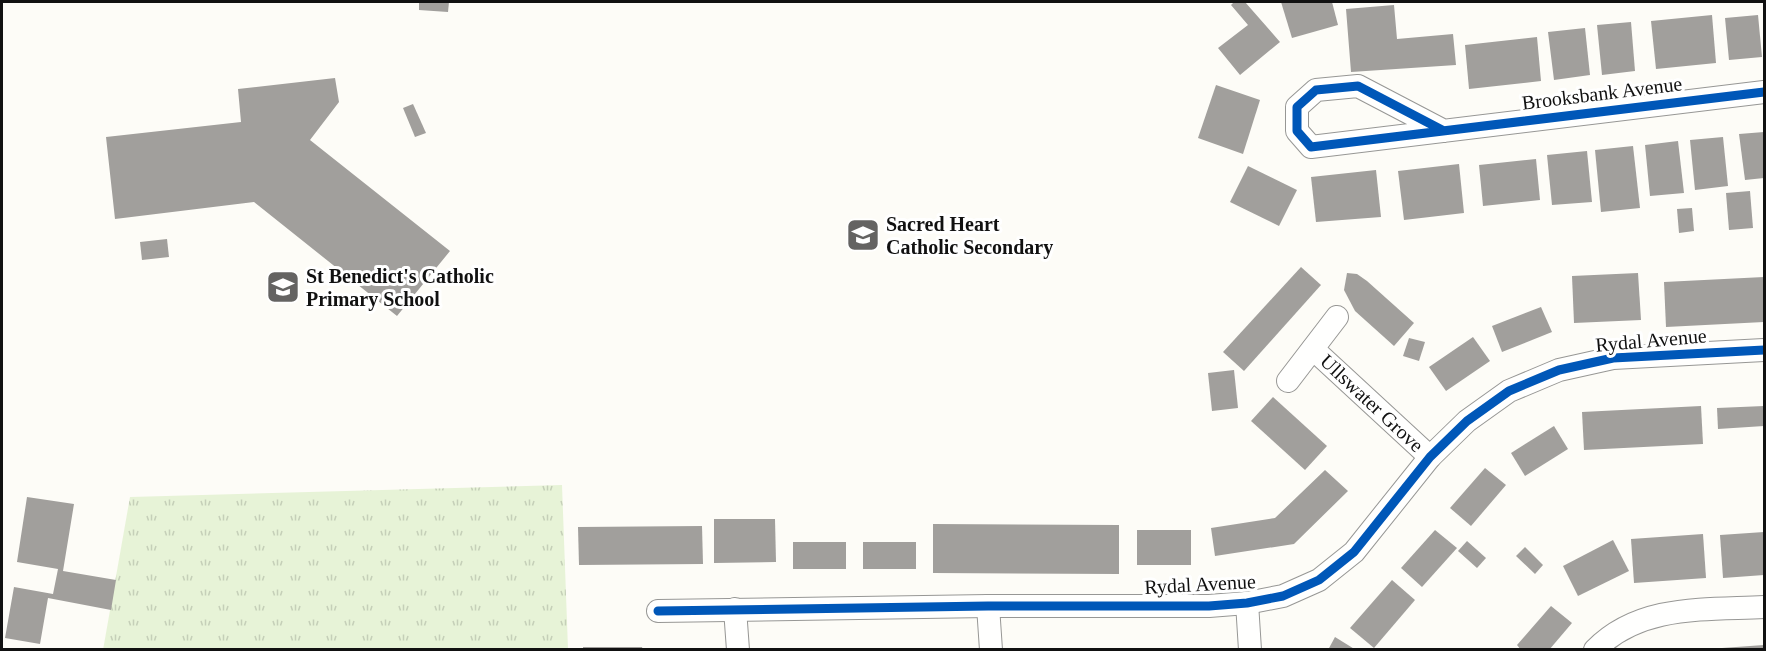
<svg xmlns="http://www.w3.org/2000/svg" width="1766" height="651" font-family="Georgia,serif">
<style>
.grass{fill:url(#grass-tufts)}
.building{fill:#a19f9c}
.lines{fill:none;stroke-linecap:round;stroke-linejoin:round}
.minor-casing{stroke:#979795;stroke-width:24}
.minor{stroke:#fffffe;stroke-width:22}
.cycleway-casing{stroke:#fff;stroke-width:13}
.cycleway{stroke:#0057b8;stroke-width:9}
.labels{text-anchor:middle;stroke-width:6;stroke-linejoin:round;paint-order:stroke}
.street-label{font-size:20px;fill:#111;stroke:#fff}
.poi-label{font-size:20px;font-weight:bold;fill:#111;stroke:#fff;text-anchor:start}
</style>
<defs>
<pattern id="grass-tufts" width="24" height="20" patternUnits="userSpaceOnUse" patternTransform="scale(1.5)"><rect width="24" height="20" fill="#e7f3d7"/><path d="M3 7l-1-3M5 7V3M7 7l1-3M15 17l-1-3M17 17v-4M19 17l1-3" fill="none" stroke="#c5cfb8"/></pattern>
</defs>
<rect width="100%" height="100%" fill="#fdfcf7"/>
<!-- grass -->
<path class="grass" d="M562 485 568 649 103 650 130 497Z"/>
<!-- building -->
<g class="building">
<path d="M419 2H449L448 12 419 10Z"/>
<path d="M1234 2H1245L1280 42 1240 75 1218 48 1248 25 1231 5Z"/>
<path d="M1281 2H1332L1338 25 1292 38Z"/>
<path d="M1394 5 1397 39 1453 34 1456 65 1351 72 1346 9Z"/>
<path d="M1712 15 1716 63 1656 69 1651 21Z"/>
<path d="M1758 15 1762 57 1729 60 1725 18Z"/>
<path d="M1631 22 1635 71 1602 75 1597 25Z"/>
<path d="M1585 28 1590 75 1554 80 1548 32Z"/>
<path d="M1537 37 1541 81 1469 89 1465 45Z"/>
<path d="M335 78 339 102 310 140 450 251 397 316 254 202 115 219 106 137 241 122 238 89Z"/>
<path d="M1216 85 1260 100 1243 154 1198 138Z"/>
<path d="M413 104 426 133 415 137 403 108Z"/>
<path d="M1764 132V178L1745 180 1739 134Z"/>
<path d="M1723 137 1728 186 1695 190 1690 140Z"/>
<path d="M1678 141 1684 193 1650 196 1645 145Z"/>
<path d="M1633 146 1640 208 1601 212 1595 150Z"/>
<path d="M1587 151 1592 202 1552 205 1547 155Z"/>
<path d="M1536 159 1540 200 1483 206 1479 165Z"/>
<path d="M1459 164 1464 213 1404 220 1398 171Z"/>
<path d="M1248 166 1297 190 1279 226 1230 202Z"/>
<path d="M1376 170 1381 217 1316 222 1311 177Z"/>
<path d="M1750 191 1753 228 1729 230 1726 193Z"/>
<path d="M1692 208 1694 231 1679 233 1677 209Z"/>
<path d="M167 239 169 257 142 260 140 242Z"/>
<path d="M1301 267 1321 285 1244 371 1223 352Z"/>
<path d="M1347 273 1357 274 1367 281 1414 323 1394 346 1355 311 1344 290Z"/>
<path d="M1638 273 1641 320 1574 323 1572 276Z"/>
<path d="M1764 277V322L1666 327 1664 282Z"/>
<path d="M1541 307 1552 332 1502 352 1492 326Z"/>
<path d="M1473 337 1490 361 1446 391 1429 367Z"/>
<path d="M1409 338 1425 342 1419 361 1403 356Z"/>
<path d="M1234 370 1238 408 1212 411 1208 373Z"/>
<path d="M1273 397 1327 446 1305 470 1251 421Z"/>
<path d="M1701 406 1703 444 1584 450 1582 412Z"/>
<path d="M1764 406V426L1718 429 1717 408Z"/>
<path d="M1554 426 1568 449 1525 476 1511 453Z"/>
<path d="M1485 468 1506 485 1471 526 1450 508Z"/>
<path d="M1325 470 1348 491 1294 544 1215 556 1211 528 1275 518Z"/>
<path d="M27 497 74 504 63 571 116 580 111 610 48 598 40 644 5 638 14 587 53 594 58 569 17 562Z"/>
<path d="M714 519H775L776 562 714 563Z"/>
<path d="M933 524 1119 525V574L933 573Z"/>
<path d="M702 526 703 564 579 565 578 527Z"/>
<rect x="1137" y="530" width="54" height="35"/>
<path d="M1435 530 1457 548 1422 587 1401 568Z"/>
<path d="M1764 532V575L1723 578 1720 535Z"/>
<path d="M1703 534 1706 578 1634 583 1631 539Z"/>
<path d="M1613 540 1629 571 1578 596 1563 566Z"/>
<path d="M1467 541 1486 558 1477 568 1458 551Z"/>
<rect x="793" y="542" width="53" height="27"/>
<rect x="863" y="542" width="53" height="27"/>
<path d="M1525 547 1543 565 1535 574 1516 556Z"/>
<path d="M1392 580 1415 600 1374 648 1350 628Z"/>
<path d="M1551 606 1572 623 1549 650H1521L1517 645Z"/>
<path d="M1335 637 1356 650H1328Z"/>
<path d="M1764 645V650H1722V648Z"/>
<path d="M583 647H642L643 650H583Z"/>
</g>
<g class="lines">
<defs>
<g id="minor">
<path d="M1444 131 1358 86 1316 90 1297 107V131L1311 147 1764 92"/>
<path d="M1313 349 1430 457"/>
<path d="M1288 381 1337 317"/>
<path d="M1247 603 1250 650"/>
<path d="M988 606 991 650"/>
<path d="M735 609 738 650"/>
<path d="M658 611 988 606H1209L1247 603 1283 596 1319 580 1354 552 1430 457 1467 421 1509 391 1559 370 1613 358 1764 350"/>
<path d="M1595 650C1640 604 1706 610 1764 607"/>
</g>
</defs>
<!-- minor casing -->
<use href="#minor" class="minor-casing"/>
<!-- minor -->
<use href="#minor" class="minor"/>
<defs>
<g id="cycleway">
<path d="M1444 131 1358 86 1316 90 1297 107V131L1311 147 1764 92"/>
<path d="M658 611 988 606H1209L1247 603 1283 596 1319 580 1354 552 1430 457 1467 421 1509 391 1559 370 1613 358 1764 350"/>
</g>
</defs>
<!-- cycleway casing -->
<use href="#cycleway" class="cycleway-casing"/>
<!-- cycleway -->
<use href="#cycleway" class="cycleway"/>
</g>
<!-- icons -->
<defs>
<symbol id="school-square" viewBox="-11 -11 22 22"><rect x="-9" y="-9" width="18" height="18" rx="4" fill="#646362" stroke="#fff"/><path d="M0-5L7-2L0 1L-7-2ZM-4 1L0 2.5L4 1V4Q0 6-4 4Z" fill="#fff"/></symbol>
</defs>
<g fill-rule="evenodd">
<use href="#school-square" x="844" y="216" width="38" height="38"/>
<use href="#school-square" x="264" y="268" width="38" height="38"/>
</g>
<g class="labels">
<!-- street labels -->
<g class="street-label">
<text transform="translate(1602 93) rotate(-7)" y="7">Brooksbank Avenue</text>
<text transform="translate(1651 340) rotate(-5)" y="7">Rydal Avenue</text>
<text transform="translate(1372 403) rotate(43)" y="7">Ullswater Grove</text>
<text transform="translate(1200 584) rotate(-3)" y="7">Rydal Avenue</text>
</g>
<!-- poi labels -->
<g class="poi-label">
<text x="886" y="231">Sacred Heart<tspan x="886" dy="23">Catholic Secondary</tspan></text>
<text x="306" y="283">St Benedict's Catholic<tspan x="306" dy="23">Primary School</tspan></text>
</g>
</g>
<!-- border -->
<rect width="1766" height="651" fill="none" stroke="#111111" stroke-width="6"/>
</svg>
